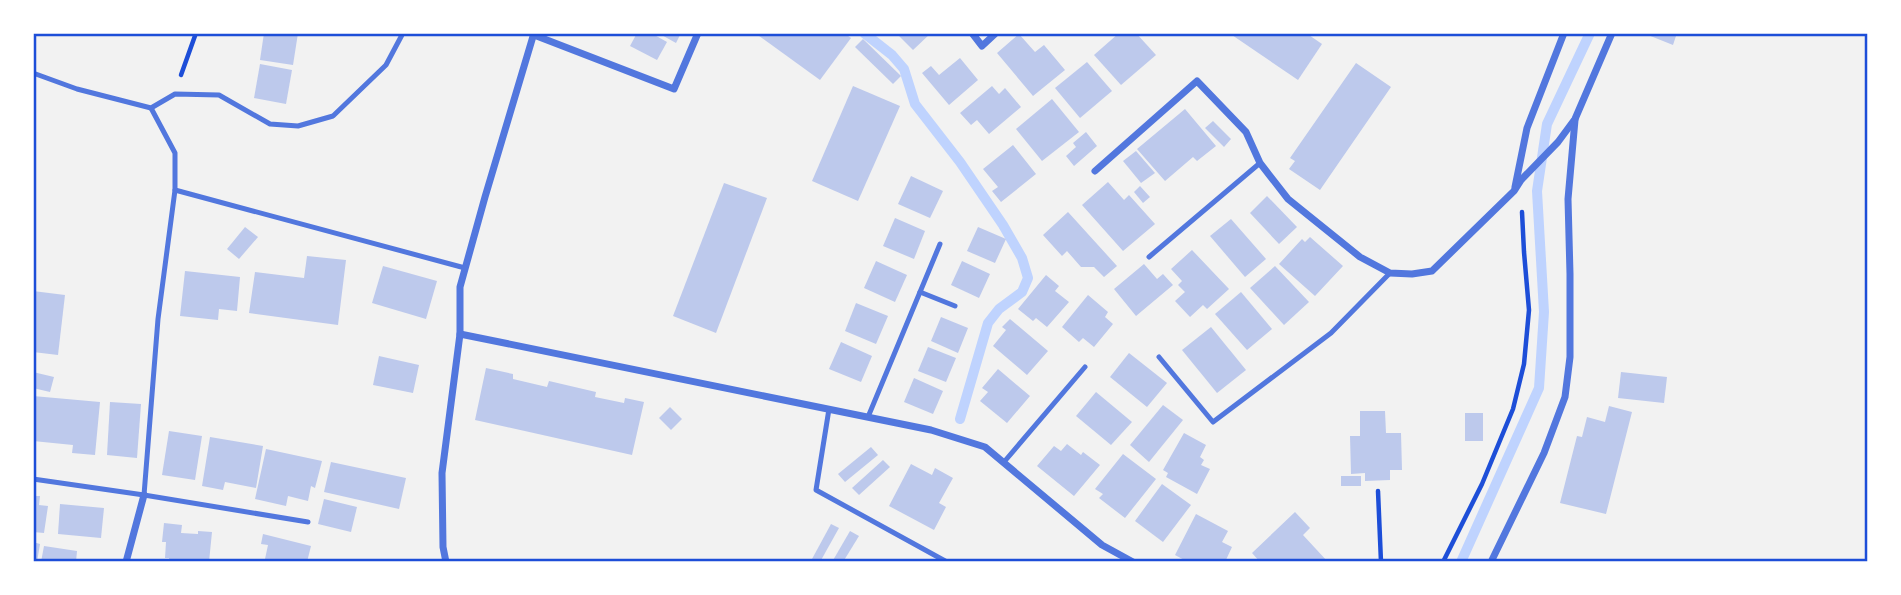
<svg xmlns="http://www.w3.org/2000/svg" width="1901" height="595" font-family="'Noto Serif',serif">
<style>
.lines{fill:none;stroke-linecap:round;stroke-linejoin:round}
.stream{stroke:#bfd3fe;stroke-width:10}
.building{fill:#bdc9ec}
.path{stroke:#1d4ed8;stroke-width:4.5}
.service{stroke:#5277de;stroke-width:5}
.minor{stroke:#5277de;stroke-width:7}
.neatline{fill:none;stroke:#1d4ed8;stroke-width:2.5}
</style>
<rect width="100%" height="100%" fill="#f2f2f2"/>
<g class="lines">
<!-- stream -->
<g class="stream">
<path d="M864 33 892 55 904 69 915 104 960 162 1003 225 1022 258 1028 278 1022 292 999 309 988 323 960 419"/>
<path d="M1461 562 1539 388 1544 312 1537 191 1547 124 1590 33"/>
</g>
</g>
<!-- building -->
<g class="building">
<path d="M264 33H298L293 65 260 60Z"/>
<path d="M637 33H651L667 42 657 60 630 46Z"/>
<path d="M658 33H681L676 43Z"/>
<path d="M755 33H844L851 38 820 80Z"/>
<path d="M896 33H931L913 50Z"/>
<path d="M1119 33H1136L1156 55 1121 85 1094 55Z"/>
<path d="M1229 33H1306L1322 44 1298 80Z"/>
<path d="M1643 33H1677L1673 45Z"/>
<path d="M1019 34 1035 52 1044 45 1065 70 1033 96 997 53Z"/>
<path d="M863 39 901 76 893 84 855 47Z"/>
<path d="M960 58 978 80 949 105 922 73 931 66 939 75Z"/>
<path d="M1087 62 1112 91 1080 118 1055 88Z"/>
<path d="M1356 63 1391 87 1320 190 1289 169 1295 161 1290 158Z"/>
<path d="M260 64 292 70 286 104 254 98Z"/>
<path d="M853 86 900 106 858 201 812 181Z"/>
<path d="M992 86 999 94 1005 88 1021 107 989 134 977 120 971 125 960 113Z"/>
<path d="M1052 99 1079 132 1042 161 1016 129Z"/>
<path d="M1185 109 1216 146 1197 161 1193 157 1165 181 1137 149Z"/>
<path d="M1213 121 1231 139 1224 147 1205 128Z"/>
<path d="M1086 132 1097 146 1074 166 1066 156 1076 147 1073 143Z"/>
<path d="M1013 145 1036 174 1001 202 992 191 998 187 983 169Z"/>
<path d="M1136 151 1155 173 1141 183 1123 161Z"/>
<path d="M911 176 943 191 930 218 898 204Z"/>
<path d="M1108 182 1124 200 1129 195 1155 224 1123 251 1082 205Z"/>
<path d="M724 183 767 198 716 333 673 316Z"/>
<path d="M1140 186 1150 197 1143 203 1134 192Z"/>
<path d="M1267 196 1297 227 1279 244 1250 213Z"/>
<path d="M1068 212 1117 266 1104 277 1094 267H1081L1067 251 1062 256 1043 235Z"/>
<path d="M895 218 925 231 914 259 883 246Z"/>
<path d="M1231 219 1266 259 1245 277 1210 236Z"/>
<path d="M245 227 258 237 239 259 227 249Z"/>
<path d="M978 227 1006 239 995 263 967 251Z"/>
<path d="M1310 237 1343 266 1315 296 1279 264 1302 239 1305 242Z"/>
<path d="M1192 250 1229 289 1207 309 1203 305 1190 317 1175 301 1185 292 1178 285 1182 281 1171 269Z"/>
<path d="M307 256 346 260 338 325 249 313 255 272 304 278Z"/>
<path d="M876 261 907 275 895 302 864 288Z"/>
<path d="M962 261 990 274 979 298 951 285Z"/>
<path d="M1144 264 1157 279 1163 274 1173 285 1136 316 1114 289Z"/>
<path d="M383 266 437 281 426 319 372 303Z"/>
<path d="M1275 266 1309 302 1284 325 1250 288Z"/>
<path d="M185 271 240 277 237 311 219 309 218 320 180 316Z"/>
<path d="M1046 275 1059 286 1055 291 1069 302 1047 327 1036 318 1033 321 1018 309Z"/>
<path d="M33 291 65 295 58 355 33 352Z"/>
<path d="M1241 292 1272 329 1247 350 1215 314Z"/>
<path d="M1088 295 1108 312 1105 317 1113 324 1094 347 1083 338 1079 342 1062 327Z"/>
<path d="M856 303 888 316 876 344 845 331Z"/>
<path d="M941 317 968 328 958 353 931 341Z"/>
<path d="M1010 319 1048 351 1027 375 993 346 1006 330 1002 327Z"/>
<path d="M1211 327 1246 370 1217 393 1182 350Z"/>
<path d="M841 342 872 356 861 382 829 369Z"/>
<path d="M928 347 956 358 946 382 918 371Z"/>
<path d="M1129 353 1167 383 1147 407 1110 377Z"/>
<path d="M379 356 419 365 413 393 373 385Z"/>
<path d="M486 368 513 374V379L547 387 549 381 596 392 595 397 624 403 625 398 644 402 632 455 475 420Z"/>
<path d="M998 369 1030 396 1007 423 980 401 988 392 982 388Z"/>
<path d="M33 372 54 377 50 392 33 388Z"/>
<path d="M1621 372 1667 377 1664 403 1618 398Z"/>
<path d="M914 378 943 391 933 414 904 402Z"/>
<path d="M1096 392 1132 422 1111 445 1076 416Z"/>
<path d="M33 396 100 402 95 455 72 453 73 445 33 441Z"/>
<path d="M110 402 141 404 137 458 107 455Z"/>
<path d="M1163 405 1183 420 1149 462 1130 445Z"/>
<path d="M1609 406 1632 412 1606 514 1560 503 1577 436 1582 437 1587 417 1605 422Z"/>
<path d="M670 407 682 419 671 430 659 418Z"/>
<path d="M1360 411H1385L1386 433H1401L1402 470H1390V480L1365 481V473L1351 474 1350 436H1360Z"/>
<rect x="1465" y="413" width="18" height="28"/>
<path d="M169 431 202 436 195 480 162 475Z"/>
<path d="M1184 433 1206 445 1200 457 1204 460 1201 465 1210 469 1197 494 1166 477 1168 473 1163 470Z"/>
<path d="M210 437 263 446 256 488 225 482 223 490 202 486Z"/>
<path d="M1067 444 1081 455 1083 452 1100 465 1074 496 1037 466 1054 446 1061 451Z"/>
<path d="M871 447 878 455 845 482 838 474Z"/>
<path d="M266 449 322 461 315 488 311 486 308 501 288 496 286 506 255 499Z"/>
<path d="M1123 454 1156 479 1125 518 1099 498 1103 494 1095 489Z"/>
<path d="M883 460 890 467 859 495 852 488Z"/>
<path d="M331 462 406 478 399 509 324 492Z"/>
<path d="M911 464 932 475 935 468 953 478 939 503 946 507 934 530 889 506Z"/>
<rect x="1341" y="476" width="20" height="10"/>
<path d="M1162 484 1191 505 1163 542 1135 521Z"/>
<path d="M33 496H40L39 505 48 506 44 533 33 532Z"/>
<path d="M324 499 357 507 351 532 318 524Z"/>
<path d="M60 504 104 508 101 538 58 534Z"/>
<path d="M1295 512 1310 528 1303 535 1328 562H1260L1252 553Z"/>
<path d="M1196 514 1228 531 1222 542 1232 547 1225 562H1188L1175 555Z"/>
<path d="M164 523 182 525 181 533 198 534V531L212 532 209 562H169V558H165L166 542H162Z"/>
<path d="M831 524 839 528 820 562H817L812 559Z"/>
<path d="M850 531 859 536 843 562H832Z"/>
<path d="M263 534 311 546 307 562H273L265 559 268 545 261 544Z"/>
<path d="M33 542 40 544 37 562H33Z"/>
<path d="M44 546 77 551 76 562H41Z"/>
</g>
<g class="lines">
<!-- path -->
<g class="path">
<path d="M181 75 196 33"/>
<path d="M1378 491 1381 562"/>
<path d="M1443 562 1482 484 1513 409 1524 364 1529 310 1524 252 1522 212"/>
</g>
<!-- service -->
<g class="service">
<path d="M33 73 77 89 151 108 175 94 219 95 270 124 298 126 333 116 386 65 403 33"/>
<path d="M175 190 465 268"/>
<path d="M1149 257 1260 163"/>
<path d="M920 292 955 306"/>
<path d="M1159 357 1213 422 1331 333 1390 273"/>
<path d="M829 409 816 490 947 562"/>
<path d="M868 417 940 244"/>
<path d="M1004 462 1085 367"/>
<path d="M33 479 144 495 308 522"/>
<path d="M144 495 158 319 175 190V153L151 108"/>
</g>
<!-- minor -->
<g class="minor">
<path d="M972 33 982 46 996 33"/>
<path d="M534 35 674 89 698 33"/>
<path d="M1095 171 1197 81 1246 132 1260 163 1288 199 1360 257 1390 273 1412 274 1432 271 1514 191 1521 180 1558 142 1575 119 1612 33"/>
<path d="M1515 187 1527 128 1564 33"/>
<path d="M460 334 931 430 985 447 1102 545 1133 562"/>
<path d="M126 562 144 495"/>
<path d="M446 562 443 547 442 473 460 334V287L485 197 534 33"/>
<path d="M1491 562 1544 453 1565 397 1570 357V274L1568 199 1575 120"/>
</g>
</g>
<!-- border -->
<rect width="1901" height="595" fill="none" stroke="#ffffff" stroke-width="70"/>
<rect x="35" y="35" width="1831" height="525" class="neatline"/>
</svg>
